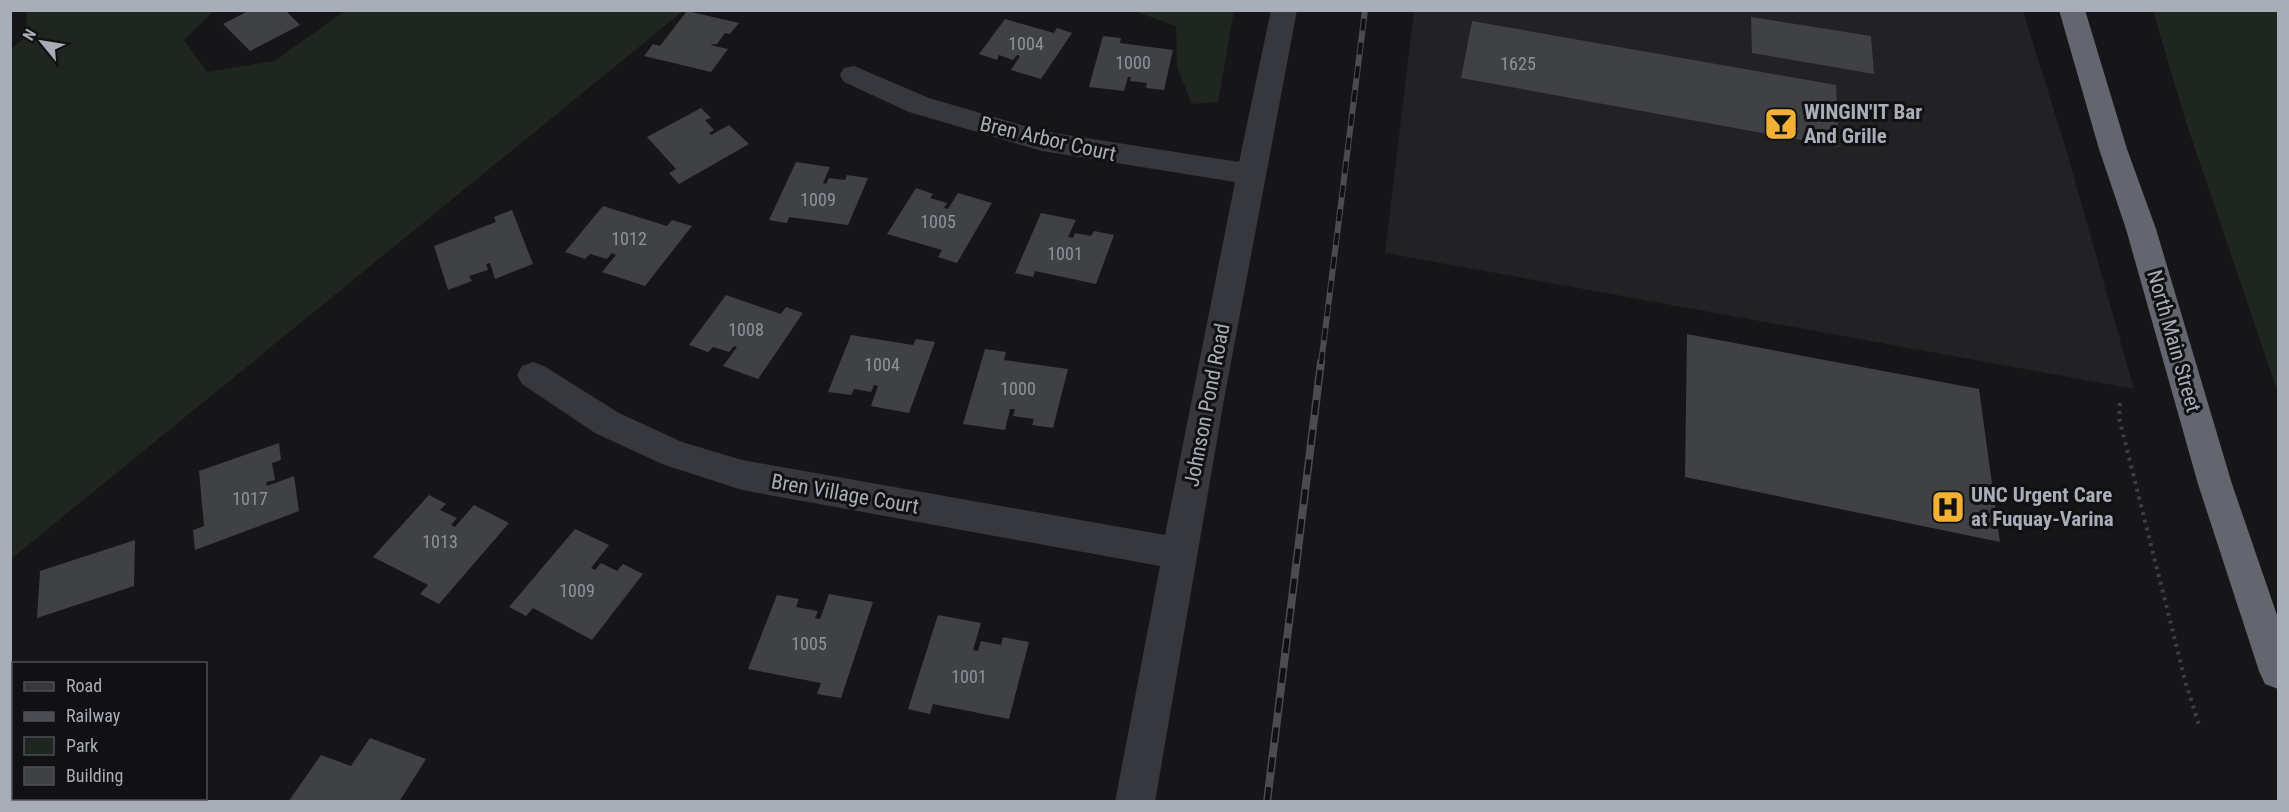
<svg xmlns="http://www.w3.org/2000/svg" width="2289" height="812" font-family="'Roboto Condensed',sans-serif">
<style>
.built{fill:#222225}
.green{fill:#1e261f}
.building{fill:#404145}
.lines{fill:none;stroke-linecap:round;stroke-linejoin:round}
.path{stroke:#3d3f44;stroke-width:4;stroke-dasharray:3 5;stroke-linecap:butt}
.minor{fill:#37383d;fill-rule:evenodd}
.highway{fill:#63666e;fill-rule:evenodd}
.rail-far1-casing{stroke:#4a4c52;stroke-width:6}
.rail-casing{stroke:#4a4c52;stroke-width:8}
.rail-far1{stroke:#111113;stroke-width:4;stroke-dasharray:12;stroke-linecap:butt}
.rail{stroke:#111113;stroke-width:5;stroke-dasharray:15;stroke-linecap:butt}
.labels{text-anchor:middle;stroke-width:6;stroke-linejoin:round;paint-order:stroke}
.number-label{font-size:18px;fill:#8e929b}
.poi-label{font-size:21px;font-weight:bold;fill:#a8adb8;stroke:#111113;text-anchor:start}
.street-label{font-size:21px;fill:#a8adb8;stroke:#111113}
</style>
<rect width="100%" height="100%" fill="#161618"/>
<!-- built -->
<path class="built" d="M1414 11H2023L2066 149 2134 389 1385 253Z"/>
<!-- green -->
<g class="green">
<path d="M27 11H214L184 40 207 72 274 61 345 11H683L11 559 10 50 26 36Z"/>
<path d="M1134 11H1234L1218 102 1192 104 1177 67 1176 26Z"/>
<path d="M2153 11H2278V393L2185 119Z"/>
</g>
<!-- building -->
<g class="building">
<path d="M250 10H285L300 25 250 51 223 24Z"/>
<path d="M687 11 739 23 730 34 725 33 717 44 710 45 728 49 711 72 644 56 653 44 660 46Z"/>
<path d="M1751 17 1871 36 1874 74 1752 53Z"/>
<path d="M1005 19 1054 33 1057 28 1072 33 1041 79 1011 70 1020 56 1017 55 1013 60 999 55 997 60 979 54Z"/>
<path d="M1472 21 1836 85 1839 147 1461 78Z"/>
<path d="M1103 36 1121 38 1120 43 1173 50 1164 90 1146 88 1147 83 1130 81 1131 77H1128L1124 91 1089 87Z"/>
<path d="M701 108 711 118 705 120 714 130 709 133 711 135 729 125 749 144 679 184 669 173 676 169 647 137Z"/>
<path d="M796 162 830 167 823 183 826 184 829 178 845 180 847 175 868 178 848 225 789 217 787 223 769 220Z"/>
<path d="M916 188 933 194 930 198 947 203 944 208 948 209 958 193 992 203 957 263 938 257 942 250 887 234Z"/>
<path d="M603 206 667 226 672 220 692 226 645 286 602 272 616 255 612 253 607 259 590 254 585 259 565 252Z"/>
<path d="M512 210 533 264 495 279 490 263 486 264 488 270 469 276 472 281 448 290 434 246 496 222 494 217Z"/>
<path d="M1041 213 1076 220 1068 237 1073 238 1075 233 1091 236 1094 231 1114 235 1096 284 1035 271 1033 277 1015 273Z"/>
<path d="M726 295 781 314 786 307 803 313 758 379 723 366 737 347 734 346 729 352 713 347 708 352 689 345Z"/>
<path d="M1687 334 1979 389 2000 542 1685 477Z"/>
<path d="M851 335 913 345 916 339 935 342 909 413 871 406 878 386 874 385 871 392 854 389 851 395 828 392Z"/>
<path d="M985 349 1006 352 1004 360 1068 369 1053 428 1032 425 1034 419 1013 416 1015 409H1010L1005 430 963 424Z"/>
<path d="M279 443 281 460 272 463 275 480 266 482 267 486 294 476 299 511 195 550 193 530 204 526 199 471Z"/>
<path d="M429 495 446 504 440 510 457 518 451 525 455 527 474 505 509 523 439 604 420 594 428 585 373 557Z"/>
<path d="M575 529 609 545 591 568 595 570 601 563 617 571 623 564 643 574 592 640 533 608 526 616 509 607Z"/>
<path d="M135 540 134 586 37 618 40 571Z"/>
<path d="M829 594 873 602 841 698 817 694 821 683 748 669 777 595 799 599 796 607 818 611 815 618 820 619Z"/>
<path d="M938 615 981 623 973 650 978 651 981 641 1001 645 1003 637 1029 642 1009 719 933 704 930 714 908 709Z"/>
<path d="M370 738 426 759 399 802H288L321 755 351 766Z"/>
</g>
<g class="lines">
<!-- path -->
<path class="path" d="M2120 403 2119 418 2186 684 2200 728"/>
<!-- minor -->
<path class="minor" d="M1271 10H1297L1223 405 1155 802H1115L1160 566 742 490 662 464 595 433 522 384 517 375 522 366 533 362 544 366 619 413 682 442 742 460 1165 535 1235 182 1042 151 909 112 844 82 840 75 844 68 854 66 929 98 1042 131 1239 162Z"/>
<!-- highway -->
<path class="highway" d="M2059 10H2085L2127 149 2156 229 2232 484 2278 618V689L2265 684 2259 671 2198 484 2126 229 2099 149Z"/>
<defs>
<path id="rail-far1" d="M1321 364 1365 10"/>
<path id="rail" d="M1267 802 1321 362"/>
</defs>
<!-- rail-far1 casing -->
<use href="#rail-far1" class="rail-far1-casing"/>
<!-- rail casing -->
<use href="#rail" class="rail-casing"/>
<!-- rail-far1 -->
<use href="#rail-far1" class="rail-far1"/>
<!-- rail -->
<use href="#rail" class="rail"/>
</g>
<!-- icons -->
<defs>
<symbol id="bar-square" viewBox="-11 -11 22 22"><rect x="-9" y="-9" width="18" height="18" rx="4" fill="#f2b134" stroke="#111113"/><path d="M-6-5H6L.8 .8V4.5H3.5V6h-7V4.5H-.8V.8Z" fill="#111"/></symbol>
<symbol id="hospital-square" viewBox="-11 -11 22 22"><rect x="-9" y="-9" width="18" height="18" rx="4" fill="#f2b134" stroke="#111113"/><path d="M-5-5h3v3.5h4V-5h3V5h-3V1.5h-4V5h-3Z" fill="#111"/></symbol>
</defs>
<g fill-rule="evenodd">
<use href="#bar-square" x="1762" y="105" width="38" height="38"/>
<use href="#hospital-square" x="1929" y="488" width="38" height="38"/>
</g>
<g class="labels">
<!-- number labels -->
<g class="number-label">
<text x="1026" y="50">1004</text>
<text x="1133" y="69">1000</text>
<text x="1518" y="70">1625</text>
<text x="818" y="206">1009</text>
<text x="938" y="228">1005</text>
<text x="629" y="245">1012</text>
<text x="1065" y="260">1001</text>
<text x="746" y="336">1008</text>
<text x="882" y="371">1004</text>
<text x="1018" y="395">1000</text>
<text x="250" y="505">1017</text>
<text x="440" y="548">1013</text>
<text x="577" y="597">1009</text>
<text x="809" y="650">1005</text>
<text x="969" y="683">1001</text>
</g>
<!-- poi labels -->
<g class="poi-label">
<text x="1804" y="119">WINGIN'IT Bar<tspan x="1804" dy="24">And Grille</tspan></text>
<text x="1971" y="502">UNC Urgent Care<tspan x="1971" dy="24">at Fuquay-Varina</tspan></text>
</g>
<!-- street labels -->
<g class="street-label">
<text transform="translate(1048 139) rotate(13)" y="7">Bren Arbor Court</text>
<text transform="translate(2174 341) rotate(74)" y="7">North Main Street</text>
<text transform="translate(1207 405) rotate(-79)" y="7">Johnson Pond Road</text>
<text transform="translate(845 494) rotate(10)" y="7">Bren Village Court</text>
</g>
</g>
<!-- border -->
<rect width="2289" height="812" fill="none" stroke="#a8adb8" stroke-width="24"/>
<!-- legend -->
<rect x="12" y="662" width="195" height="138" fill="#111113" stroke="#4d4f55" stroke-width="1.5"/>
<rect x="24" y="682" width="30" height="9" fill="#37383d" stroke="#4d4f55" stroke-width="1.5"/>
<text x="66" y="692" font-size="18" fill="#a8adb8">Road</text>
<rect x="24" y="712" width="30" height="9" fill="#4a4c52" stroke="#4d4f55" stroke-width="1.5"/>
<text x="66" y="722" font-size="18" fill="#a8adb8">Railway</text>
<rect x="24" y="737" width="30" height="18" fill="#1e261f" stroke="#4d4f55" stroke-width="1.5"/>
<text x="66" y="752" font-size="18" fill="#a8adb8">Park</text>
<rect x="24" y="767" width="30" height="18" fill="#404145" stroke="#4d4f55" stroke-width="1.5"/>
<text x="66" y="782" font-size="18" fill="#a8adb8">Building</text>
<!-- north arrow -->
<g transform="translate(42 42) rotate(300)" stroke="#111113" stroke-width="4.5" paint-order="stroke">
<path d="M0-4.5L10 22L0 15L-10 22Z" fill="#a8adb8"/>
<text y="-9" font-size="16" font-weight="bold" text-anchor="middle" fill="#a8adb8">N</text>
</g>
</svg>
